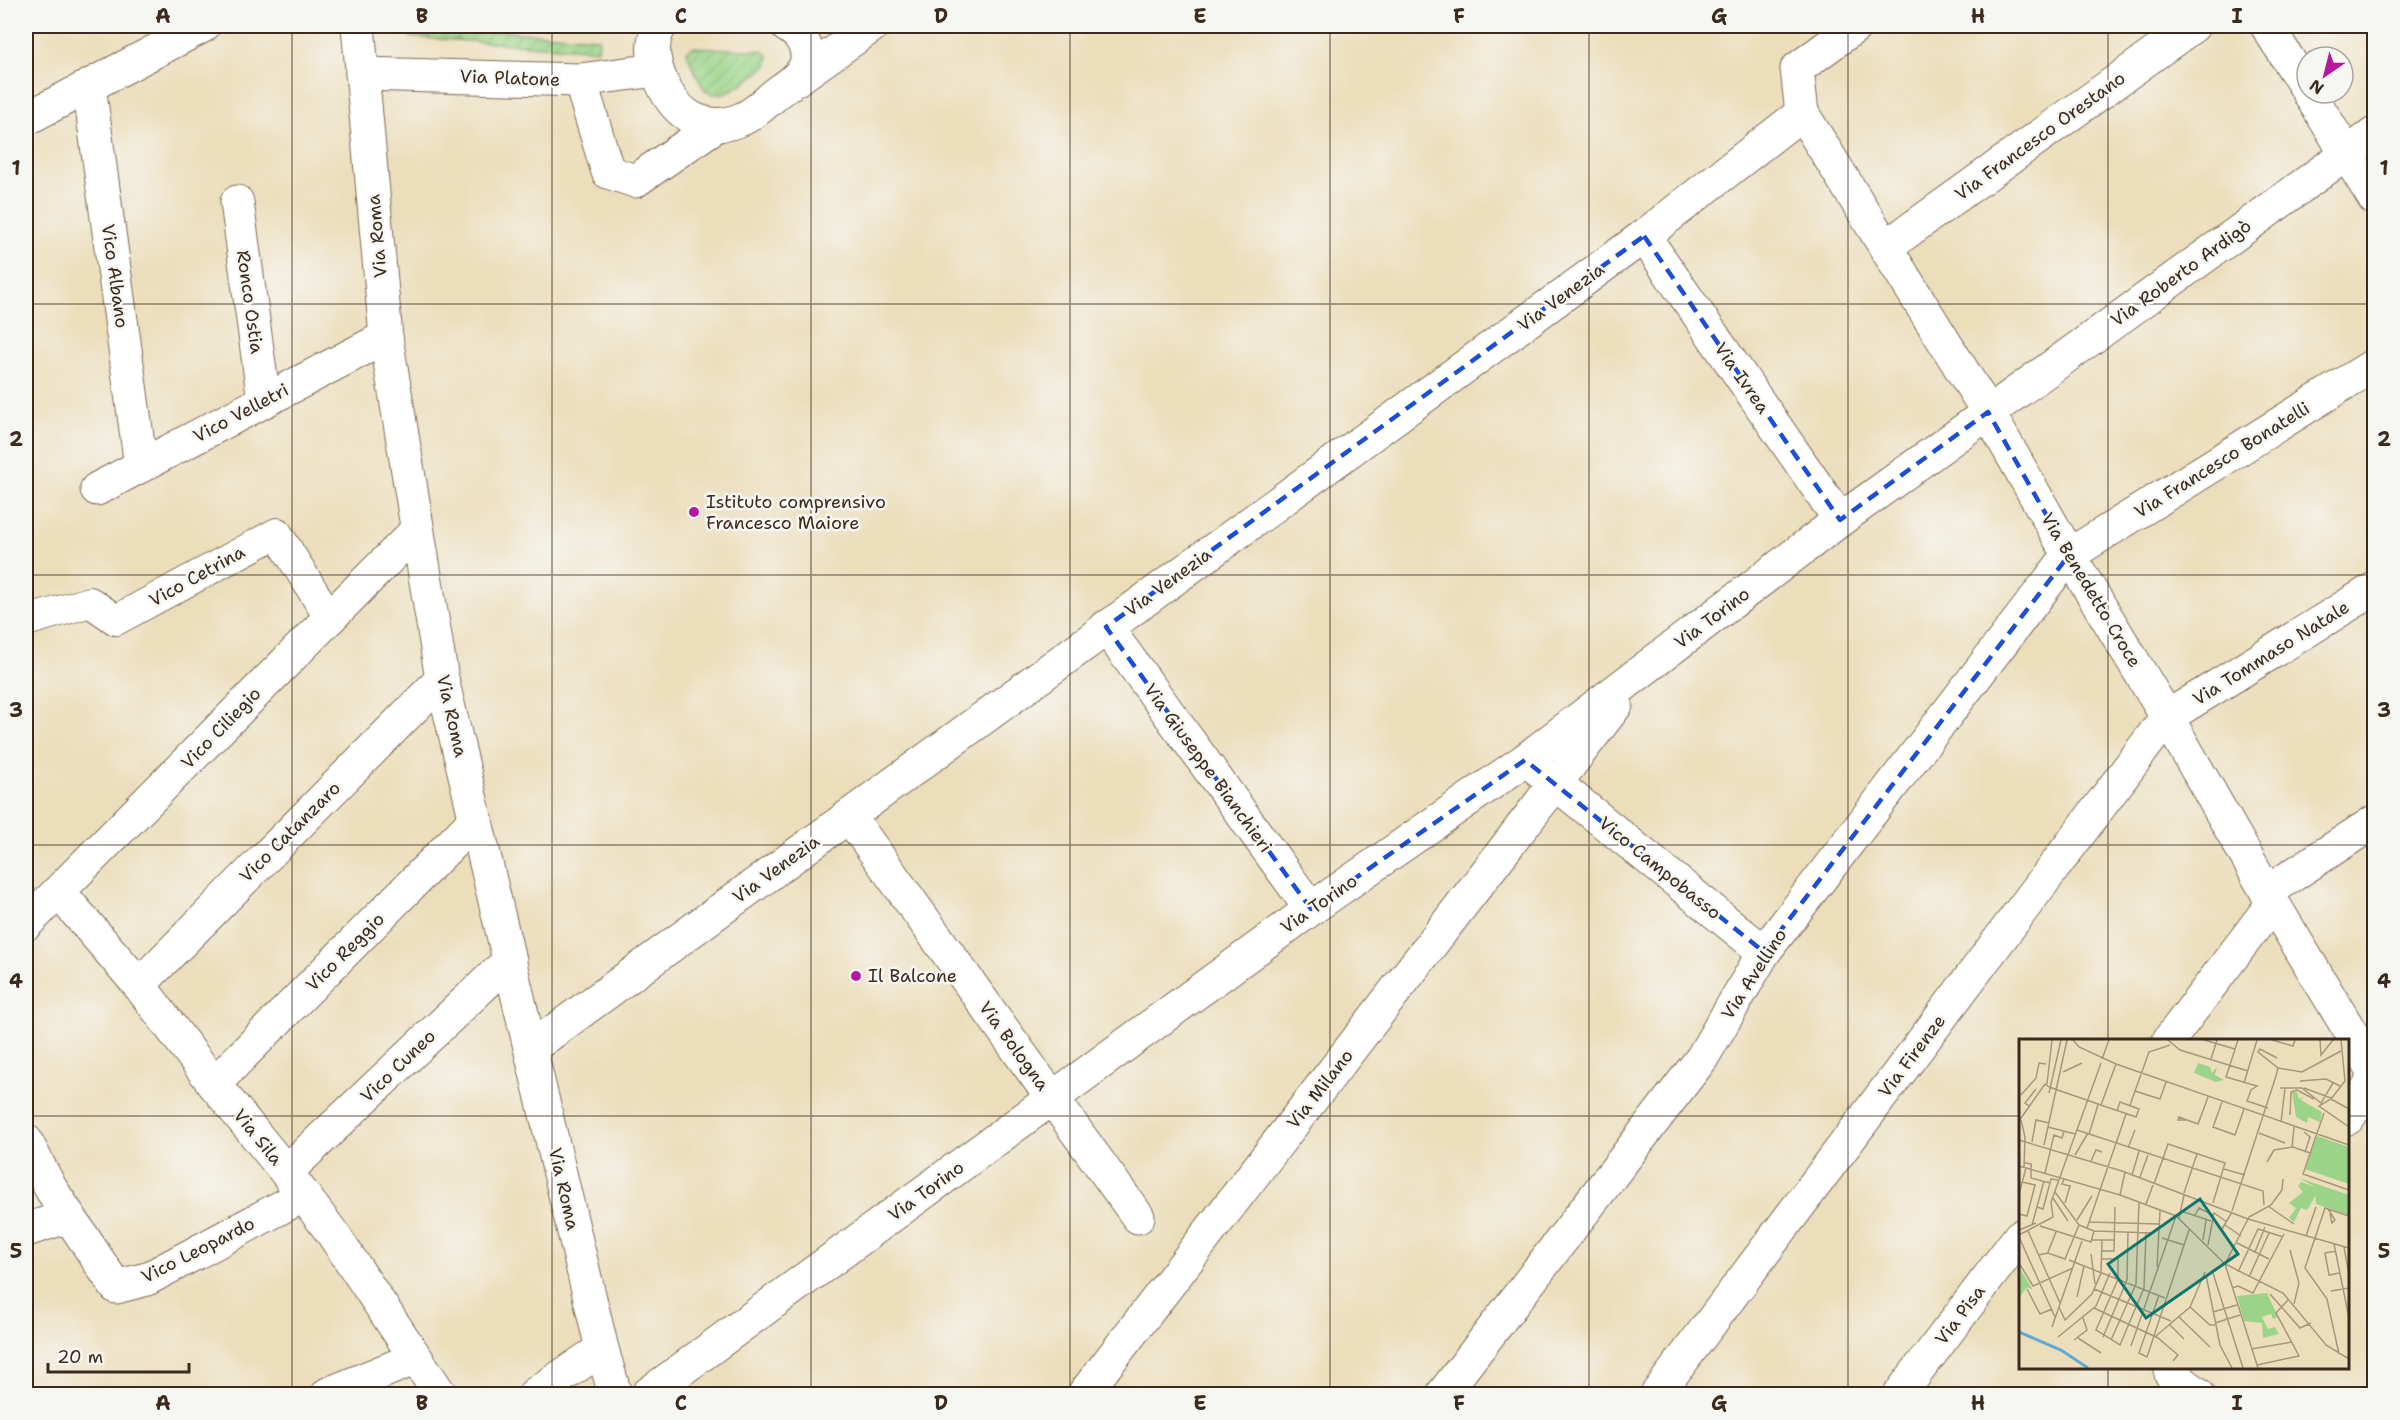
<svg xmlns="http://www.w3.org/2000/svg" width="2400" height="1420" font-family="'Shantell Sans',sans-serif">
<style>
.garden{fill:url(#garden-furrows);stroke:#6b7f53;stroke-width:1.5}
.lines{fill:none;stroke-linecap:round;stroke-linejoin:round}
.pedestrian-casing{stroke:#796955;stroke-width:32}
.minor-casing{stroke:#796955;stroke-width:35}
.tertiary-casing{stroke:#796955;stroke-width:35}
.secondary-casing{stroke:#796955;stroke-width:35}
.pedestrian{stroke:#fff;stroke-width:30}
.minor{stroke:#fff;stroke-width:33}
.tertiary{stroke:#fff;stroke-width:33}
.secondary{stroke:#fff;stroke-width:33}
.marked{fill:none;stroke:#1d4ed8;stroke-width:4.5;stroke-dasharray:12 8;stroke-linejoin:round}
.grid{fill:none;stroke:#3b2a1e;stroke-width:1.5;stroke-opacity:0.55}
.poi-dot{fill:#b5179e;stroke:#f6f6f2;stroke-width:2}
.labels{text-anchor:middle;stroke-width:5;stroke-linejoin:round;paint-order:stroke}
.street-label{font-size:18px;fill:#3b2a1e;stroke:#f6f6f2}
.poi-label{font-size:18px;fill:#3b2a1e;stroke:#f6f6f2;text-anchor:start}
.inset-river{fill:none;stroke:#5eabd7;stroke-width:3}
.inset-road{fill:none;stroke:#a5967c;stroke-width:1.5}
.view{fill:#0f766e;fill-opacity:0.15;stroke:#0f766e;stroke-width:3}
.inset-edge{fill:none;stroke:#3b2a1e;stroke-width:3}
.neatline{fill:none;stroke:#3b2a1e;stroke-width:2}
.grid-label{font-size:20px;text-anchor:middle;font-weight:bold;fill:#3b2a1e}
</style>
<defs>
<pattern id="garden-furrows" width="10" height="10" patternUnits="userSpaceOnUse" patternTransform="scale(1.5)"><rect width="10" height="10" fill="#9bd488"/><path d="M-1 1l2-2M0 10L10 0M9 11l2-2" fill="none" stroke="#86b675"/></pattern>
</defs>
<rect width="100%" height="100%" fill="#f6f6f2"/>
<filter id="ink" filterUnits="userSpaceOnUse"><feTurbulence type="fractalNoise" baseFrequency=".0167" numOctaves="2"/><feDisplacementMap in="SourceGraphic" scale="12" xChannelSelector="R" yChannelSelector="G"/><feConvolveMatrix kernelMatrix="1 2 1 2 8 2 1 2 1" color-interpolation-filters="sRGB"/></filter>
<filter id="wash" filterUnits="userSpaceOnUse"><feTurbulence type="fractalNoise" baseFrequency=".008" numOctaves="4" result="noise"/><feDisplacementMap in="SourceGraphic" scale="24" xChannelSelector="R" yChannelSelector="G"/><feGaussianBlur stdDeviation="1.35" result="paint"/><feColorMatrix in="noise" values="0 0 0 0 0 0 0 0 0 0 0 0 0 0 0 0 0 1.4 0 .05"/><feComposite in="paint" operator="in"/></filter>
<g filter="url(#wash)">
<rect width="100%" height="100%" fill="#ecdebb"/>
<!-- garden -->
<g class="garden">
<path d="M411 26H421L599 38 598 50 410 37Z"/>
<path d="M693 47 763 51 769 56 767 66C754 75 720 105 705 90 698 82 691 61 686 51Z"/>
</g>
</g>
<g filter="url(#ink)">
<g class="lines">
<defs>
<path id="pedestrian" d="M26 621 90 602 116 620 277 533 329 617"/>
<g id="minor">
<path d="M660 26C649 43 654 65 662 83 677 117 708 135 744 118 756 113 767 101 777 93 788 85 806 74 807 59 808 45 799 32 787 26"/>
<path d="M1856 26 1797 69 1802 113 1988 412 2069 555 2167 717 2273 903 2374 1071"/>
<path d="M2267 26 2307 89"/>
<path d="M362 74 580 80 656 70"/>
<path d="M797 79 872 26"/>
<path d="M580 80 608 172 635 181 715 126"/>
<path d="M89 86 141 466"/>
<path d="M2309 93 2374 198"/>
<path d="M237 202 264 401"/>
<path d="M1644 236 1840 520"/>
<path d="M1886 247 2193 26"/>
<path d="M97 489 386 337"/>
<path d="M1106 627 1311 909"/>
<path d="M1539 770 1764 952"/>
<path d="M849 816 1138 1217"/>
<path d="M59 892 139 985 214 1084 286 1172 333 1234 440 1394"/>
<path d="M2267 892 2374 822"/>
<path d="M26 924 416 531"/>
<path d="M139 985 442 679"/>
<path d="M2169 1040 2273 903"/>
<path d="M531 1048 1644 236 1802 113"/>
<path d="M214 1084 476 819"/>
<path d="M2348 1118 2374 1079"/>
<path d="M26 1141 51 1189 116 1287 147 1279 304 1195"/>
<path d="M286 1172 510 960"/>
<path d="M26 1230 69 1216"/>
<path d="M2176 1368 2171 1374 2198 1394"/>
<path d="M328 1394 416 1358"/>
<path d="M535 1394 602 1349"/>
<path d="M648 1394 1311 909 1525 760 1840 520 2374 134"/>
<path d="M1084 1394 1616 705"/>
<path d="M1443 1394 1702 1058 1764 952 2069 555 2374 365"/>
<path d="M1657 1394 2167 717 2374 589"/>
<path d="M1900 1394 2020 1236"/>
</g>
<path id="tertiary" d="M26 119 203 26"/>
<path id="secondary" d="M358 26 386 337 442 679 602 1349 615 1394"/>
</defs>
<!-- pedestrian casing -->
<use href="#pedestrian" class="pedestrian-casing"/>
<!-- minor casing -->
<use href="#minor" class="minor-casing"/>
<!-- tertiary casing -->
<use href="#tertiary" class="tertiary-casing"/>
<!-- secondary casing -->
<use href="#secondary" class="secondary-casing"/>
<!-- pedestrian -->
<use href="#pedestrian" class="pedestrian"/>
<!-- minor -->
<use href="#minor" class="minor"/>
<!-- tertiary -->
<use href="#tertiary" class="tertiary"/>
<!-- secondary -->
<use href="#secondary" class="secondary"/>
</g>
</g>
<!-- marked area -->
<path class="marked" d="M1644 236 1840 520 1988 412 2069 555 1764 952 1525 760 1311 909 1106 627Z"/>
<!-- grid -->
<path class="grid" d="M292 26V1394M552 26V1394M811 26V1394M1070 26V1394M1330 26V1394M1589 26V1394M1848 26V1394M2108 26V1040M26 304H2374M26 575H2374M26 845H2374M26 1116H2020M2348 1116H2374M2108 1368V1394"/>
<!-- markers -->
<g class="poi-dot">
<circle cx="694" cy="512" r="6"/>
<circle cx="856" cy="976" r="6"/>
</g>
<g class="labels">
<!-- street labels -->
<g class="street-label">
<text transform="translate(510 78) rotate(2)" y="6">Via Platone</text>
<text transform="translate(2040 136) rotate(-36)" y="6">Via Francesco Orestano</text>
<text transform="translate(377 236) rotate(-95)" y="6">Via Roma</text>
<text transform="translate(2181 273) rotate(-36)" y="6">Via Roberto Ardigò</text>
<text transform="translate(115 276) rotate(82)" y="6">Vico Albano</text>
<text transform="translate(1561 297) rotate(-36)" y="6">Via Venezia</text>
<text transform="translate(250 302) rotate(82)" y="6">Ronco Ostia</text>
<text transform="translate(1742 378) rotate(55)" y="6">Via Ivrea</text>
<text transform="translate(241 413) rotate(-28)" y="6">Vico Velletri</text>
<text transform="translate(2222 460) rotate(-32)" y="6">Via Francesco Bonatelli</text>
<text transform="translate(197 576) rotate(-29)" y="6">Vico Cetrina</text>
<text transform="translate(1168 582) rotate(-36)" y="6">Via Venezia</text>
<text transform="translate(2091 590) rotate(59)" y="6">Via Benedetto Croce</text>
<text transform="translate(1712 618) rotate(-37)" y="6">Via Torino</text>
<text transform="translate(2271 653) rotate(-32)" y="6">Via Tommaso Natale</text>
<text transform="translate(452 716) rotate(77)" y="6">Via Roma</text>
<text transform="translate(221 728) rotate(-46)" y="6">Vico Ciliegio</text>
<text transform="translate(1208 768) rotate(54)" y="6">Via Giuseppe Bianchieri</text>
<text transform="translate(290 832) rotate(-45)" y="6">Vico Catanzaro</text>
<text transform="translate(1660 868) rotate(39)" y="6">Vico Campobasso</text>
<text transform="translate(776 869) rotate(-36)" y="6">Via Venezia</text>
<text transform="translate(1319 904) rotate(-35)" y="6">Via Torino</text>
<text transform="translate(345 952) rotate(-45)" y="6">Vico Reggio</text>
<text transform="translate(1754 974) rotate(-57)" y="6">Via Avellino</text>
<text transform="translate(1014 1046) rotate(54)" y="6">Via Bologna</text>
<text transform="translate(1912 1056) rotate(-53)" y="6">Via Firenze</text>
<text transform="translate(398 1066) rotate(-44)" y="6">Vico Cuneo</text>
<text transform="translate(1320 1089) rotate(-52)" y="6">Via Milano</text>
<text transform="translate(258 1137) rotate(51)" y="6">Via Sila</text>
<text transform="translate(564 1189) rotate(77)" y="6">Via Roma</text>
<text transform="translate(926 1191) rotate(-36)" y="6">Via Torino</text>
<text transform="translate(198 1250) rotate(-27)" y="6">Vico Leopardo</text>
<text transform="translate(1960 1315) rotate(-53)" y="6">Via Pisa</text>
</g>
<!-- poi labels -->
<g class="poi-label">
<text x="706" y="508">Istituto comprensivo<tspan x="706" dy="21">Francesco Maiore</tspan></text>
<text x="868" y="982">Il Balcone</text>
</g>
</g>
<!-- overview -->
<g transform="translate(2019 1039)">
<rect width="330" height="330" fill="#ecdebb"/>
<path d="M179 24 191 28 193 34 198 28 196 36 205 41 197 43 175 34ZM282 143 296 148 297 156 288 171 282 169 275 183 270 179 277 169 270 164 284 153 279 147ZM2 231 14 251 8 248 0 259ZM248 254 259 278 254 280 252 275 243 278 249 290 256 288 260 295 244 299 243 284 225 282 218 257Z" fill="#9bd488"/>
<path d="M280 139 330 156V176L297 165 296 148Z" fill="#9bd488"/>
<path d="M273 53H278L280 60 284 58 282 61 303 73 301 83 289 78 288 84 277 78Z" fill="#9bd488"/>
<path d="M298 97 330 108V145L286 130Z" fill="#9bd488"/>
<path class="inset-river" d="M0 293 42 311 69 329"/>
<path class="inset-road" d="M54 1 60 8 97 25 330 106M149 1 161 11 229 32M185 1 216 10M219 1 207 38 238 47 232 51 228 62 249 69M253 1 274 7 276 1M301 1 302 16 314 1M322 1 326 42 312 60 300 67 330 88M83 20 90 1M192 20 198 1M259 29 283 33 322 12M44 33 63 24M281 42 307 40 321 47M225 44 238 1M28 45 33 1M30 48 82 66 117 78 120 70 101 63 98 72M261 49H283L302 64 314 44M285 49 312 59M116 52 141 60 147 43M30 54 42 1M2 56 17 39 20 24 27 25M312 60 330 70M203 63 194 88 216 96 225 70M82 66 97 25M111 66 130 13 151 6M10 67 6 64 17 50M305 74 284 135 330 151M271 76 272 53 278 51 295 60M2 81 6 98 5 129M168 81H159L160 78 168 81 179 85 189 58M0 82 26 45 30 48M262 83 266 49M29 88 56 95M58 91 244 152 245 166M285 93 291 98 286 113M240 94 266 104M70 95 79 66M0 101 103 132 229 180 330 209M13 103 17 81 30 84M25 106 48 1M109 109 116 91M273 109 275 88M56 116 69 94M72 122 77 111 83 113M248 123 255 111 274 108 291 114M6 124 12 125V139L31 144M0 127 101 156 157 177 206 225 264 254 307 306 330 320M205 130 226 136M26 134 35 96 43 99 45 92M113 136 120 112M121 138 129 116M45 140 43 145 51 147 46 164M135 145 149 105 206 124 194 164M165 154 178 115M0 155 7 129M101 156 106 133M34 159 49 182M127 165 134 146M249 167 275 185M18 168 24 170 32 140 39 141M309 170 316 181 313 184 311 175M162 172 192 182M213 172 257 37 259 29 239 13 241 10 258 19M0 175 8 177 16 146 3 143M176 176 180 169 194 176M160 179 165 156M58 181 73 157M70 183 140 185M13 186 25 142M206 186 222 197M21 187 72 203 75 192 60 186M68 189 107 75M203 190 213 173M0 191 17 184M9 192 41 264M75 192 133 194M0 196 34 178 32 163 82 24M287 197 297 168M0 198 36 278M143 199 165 206M73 201H95M184 201 187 181M218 204 250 220M315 205 330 279M189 206 195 174 208 183M325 208 330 236M271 211 280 244 275 265M83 212H95L96 168M317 212 306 214 310 236 320 234M29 213 37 193M236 213 246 188M72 215 76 245M19 216 29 214 46 220 60 186 36 153M83 220H99V237M50 221 146 259M0 224 14 247 54 229M138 228 141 172M193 231 224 329M219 233 239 190 264 198M187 236 201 306 213 329M100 238 77 291 101 306 125 249 127 194M230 238 250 194M108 241 109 193M213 249 219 247 234 254 265 195M8 250 21 275 33 270M75 250 152 282M312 252 330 249M251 255 281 289 292 284M140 256 120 314 128 318 170 191M58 258 65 227M40 268 46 281 73 255 82 234 83 201M171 268 191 286H196M75 269 139 299 159 316 154 322M194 273 218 266M159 277 191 308M196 284 221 276M150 285 165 300M33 288 63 202M137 297 171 268 186 233M39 298 77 267 91 234M84 298 108 241M59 299 82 314M55 301 68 291 64 279M92 301 117 245 120 164M112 307 157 177M232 310 273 303M320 315 308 260 286 229 306 169 330 177M238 326 280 317 257 274 269 261M239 329 206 225 230 178 252 166 263 151 264 140"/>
<path class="view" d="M181 160 219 215 127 279 89 225Z"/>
<rect width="330" height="330" class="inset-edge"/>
</g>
<!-- margin -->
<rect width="2400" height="1420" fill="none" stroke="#f6f6f2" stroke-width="66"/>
<!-- north arrow -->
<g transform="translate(2325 75) rotate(215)"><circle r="28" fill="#f6f6f2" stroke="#aba49d" stroke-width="1.5"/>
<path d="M0-4.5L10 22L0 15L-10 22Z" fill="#b5179e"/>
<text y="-9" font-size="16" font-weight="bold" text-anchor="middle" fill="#3b2a1e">N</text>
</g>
<!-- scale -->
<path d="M48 1363v9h141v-9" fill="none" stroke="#3b2a1e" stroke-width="3"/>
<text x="57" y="1363" font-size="18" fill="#3b2a1e" stroke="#f6f6f2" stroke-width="4.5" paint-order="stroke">20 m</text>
<rect x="33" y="33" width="2334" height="1354" class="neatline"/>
<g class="grid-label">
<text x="163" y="23">A</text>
<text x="422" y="23">B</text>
<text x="681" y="23">C</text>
<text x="941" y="23">D</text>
<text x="1200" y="23">E</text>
<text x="1459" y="23">F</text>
<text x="1719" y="23">G</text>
<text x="1978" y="23">H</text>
<text x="2237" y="23">I</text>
<text x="16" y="175">1</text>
<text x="2384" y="175">1</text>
<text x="16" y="446">2</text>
<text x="2384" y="446">2</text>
<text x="16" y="717">3</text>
<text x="2384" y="717">3</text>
<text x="16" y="988">4</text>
<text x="2384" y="988">4</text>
<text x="16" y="1258">5</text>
<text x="2384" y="1258">5</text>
<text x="163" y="1410">A</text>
<text x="422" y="1410">B</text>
<text x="681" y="1410">C</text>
<text x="941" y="1410">D</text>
<text x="1200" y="1410">E</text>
<text x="1459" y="1410">F</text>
<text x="1719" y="1410">G</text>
<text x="1978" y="1410">H</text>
<text x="2237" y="1410">I</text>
</g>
</svg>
